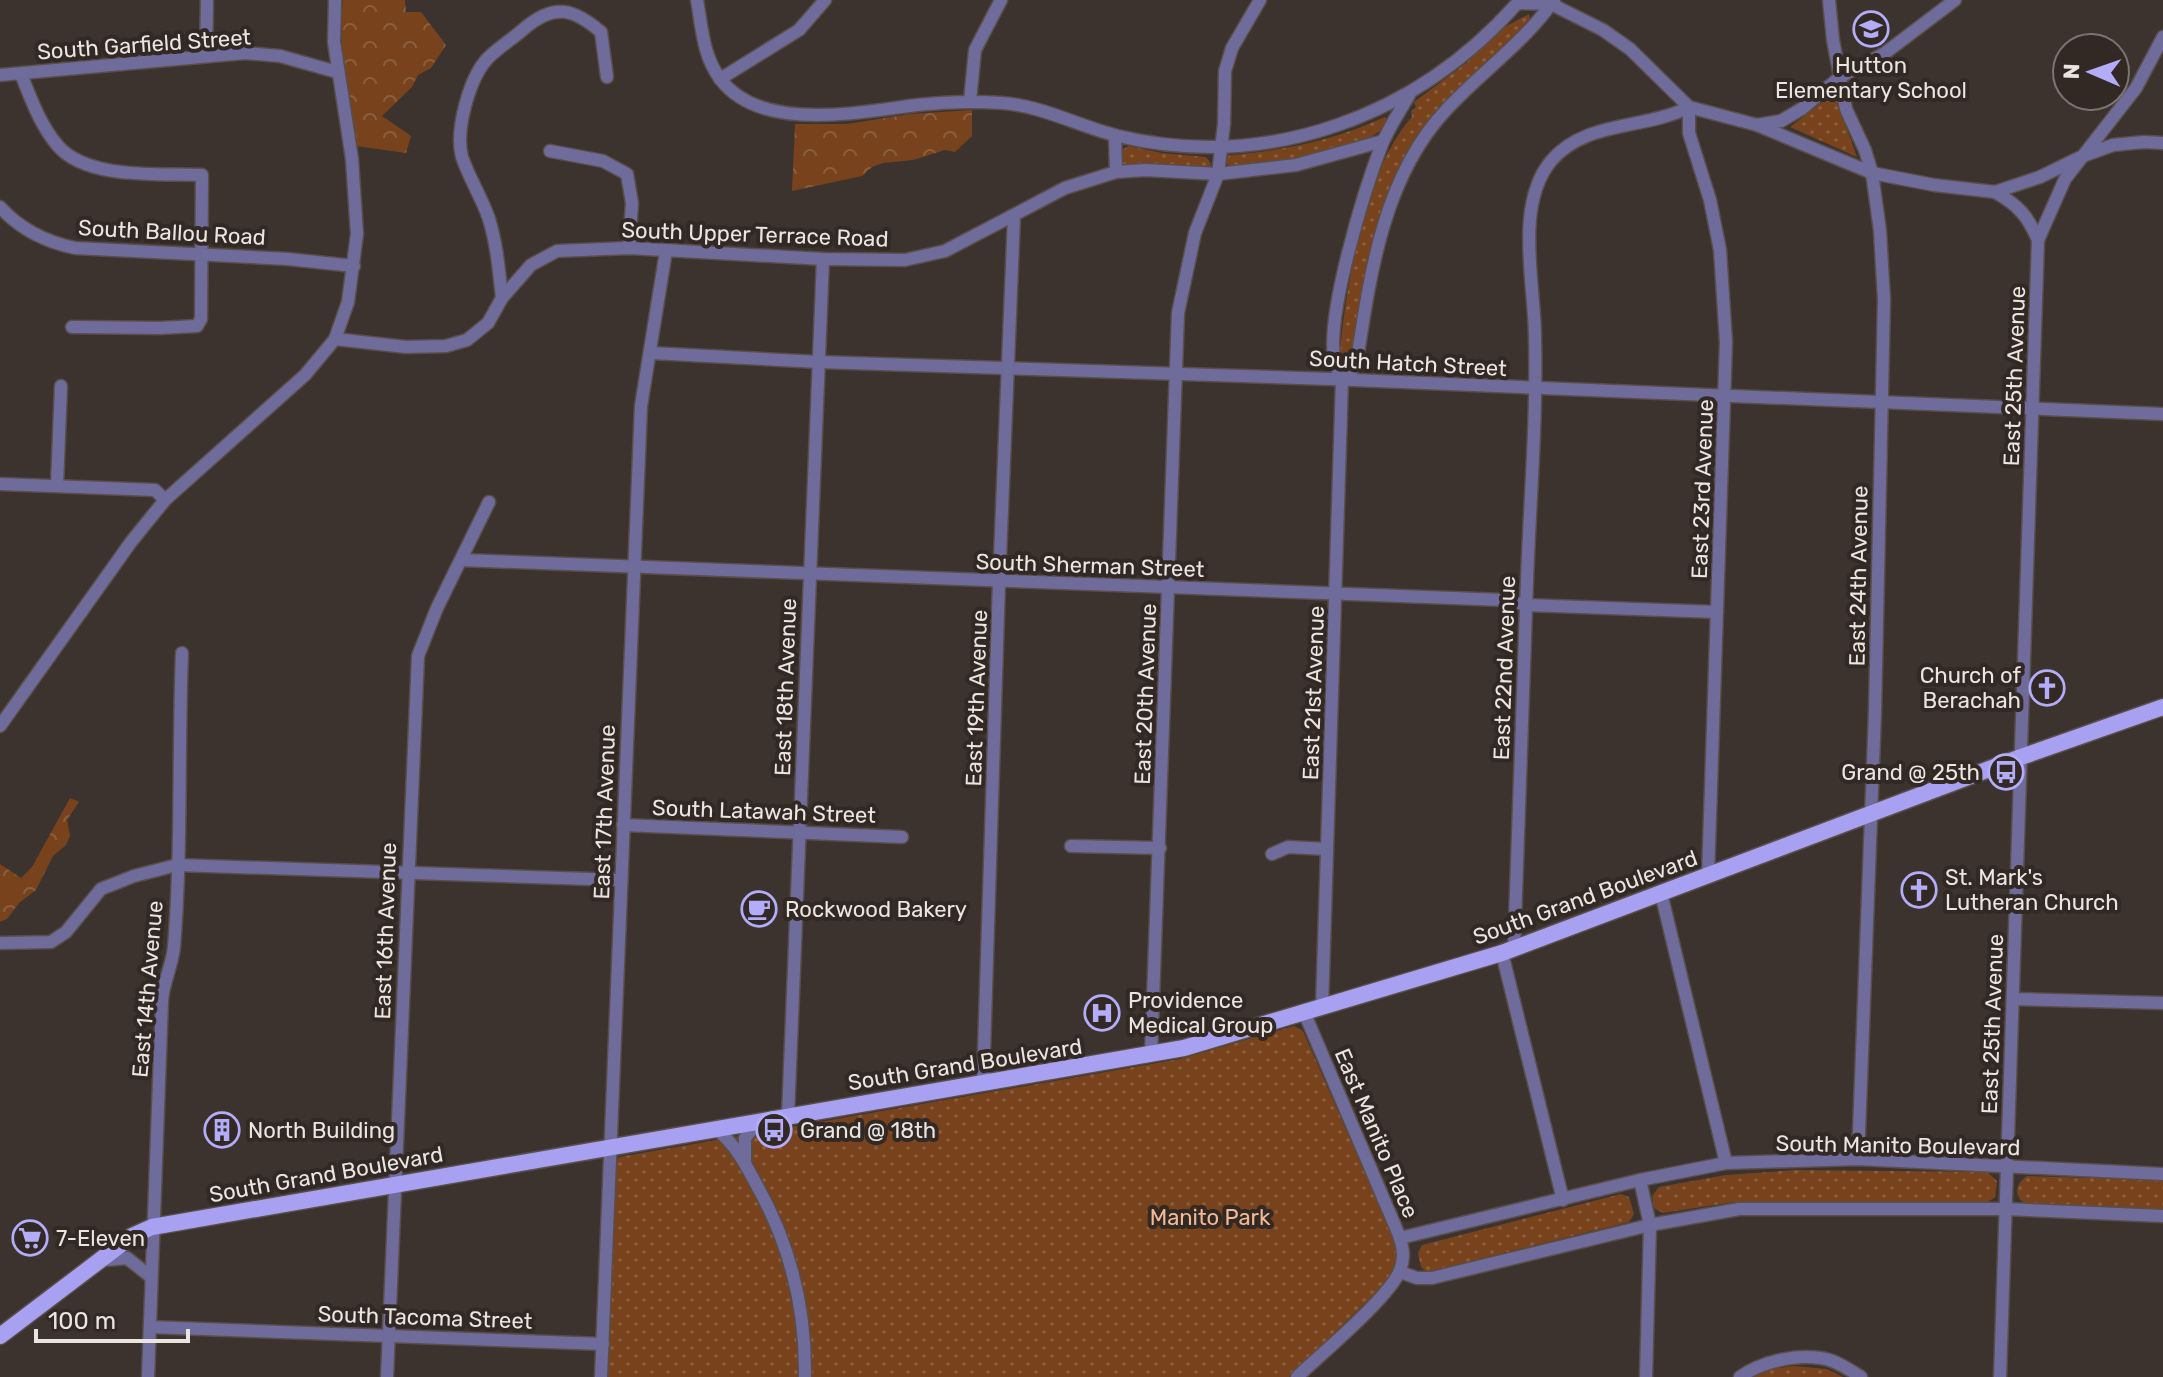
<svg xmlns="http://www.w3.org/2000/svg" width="2163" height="1377" font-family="Rubik,sans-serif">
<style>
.forest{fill:url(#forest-crowns)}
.park{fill:url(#park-dots)}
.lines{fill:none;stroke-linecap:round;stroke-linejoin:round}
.minor-casing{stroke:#584f4b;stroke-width:15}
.major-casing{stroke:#584f4b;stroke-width:19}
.minor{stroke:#6f6b9b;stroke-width:12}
.major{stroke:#a8a1f1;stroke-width:16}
.labels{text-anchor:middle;stroke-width:8;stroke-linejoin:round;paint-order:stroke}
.street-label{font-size:22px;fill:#ebe5e2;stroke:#322924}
.poi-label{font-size:22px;fill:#ebe5e2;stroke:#322924;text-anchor:start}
.park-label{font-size:22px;fill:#f2b994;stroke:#322924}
</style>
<defs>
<pattern id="forest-crowns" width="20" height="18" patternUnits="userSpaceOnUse" patternTransform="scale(2)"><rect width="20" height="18" fill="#78431c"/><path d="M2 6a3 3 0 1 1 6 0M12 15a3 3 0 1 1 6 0" fill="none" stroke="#8b5e3d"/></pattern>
<pattern id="park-dots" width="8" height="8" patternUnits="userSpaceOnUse" patternTransform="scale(2)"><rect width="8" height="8" fill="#78431c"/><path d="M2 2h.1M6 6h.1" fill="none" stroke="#8b5e3d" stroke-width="1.8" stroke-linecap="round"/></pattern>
</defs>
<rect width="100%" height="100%" fill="#3c332e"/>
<!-- forest -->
<g class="forest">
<path d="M343 0H405L406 12H421L446 45 431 68 418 75 412 87 382 116 411 136 406 153 356 146C349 99 337 48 343 0Z"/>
<path d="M972 110V136L955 152 945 150 913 160 883 163 872 167 862 176 792 191 795 124H847L910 114Z"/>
<path d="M70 798 79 802 67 820 70 836 66 845 53 856 36 890 19 903 7 919 0 922V864L21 878 32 867Z"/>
</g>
<!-- park -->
<g class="park">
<path d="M1529 14 1530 18 1404 162 1353 363 1345 368 1342 367 1339 361C1345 292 1364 169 1412 117L1411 111 1416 107 1414 102 1465 64 1503 28Z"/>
<path d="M1834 93 1857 157 1790 127Z"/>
<path d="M1385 117 1388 120C1374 154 1264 164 1230 166L1225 162 1229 155C1283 151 1335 140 1385 117Z"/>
<path d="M1128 146 1162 153 1206 157 1211 164 1207 170 1123 167 1121 151Z"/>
<path d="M1294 1026 1303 1031 1398 1249V1263L1387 1282 1289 1377H607L615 1163 619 1157 1180 1059Z"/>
<path d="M1797 1170 1987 1172 1997 1181 1995 1197 1988 1202H1734L1663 1213 1654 1208 1652 1196 1659 1187 1726 1175Z"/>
<path d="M2027 1176 2163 1180V1209L2025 1204C2013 1195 2016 1183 2027 1176Z"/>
<path d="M1621 1194 1629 1197 1634 1214 1629 1222 1427 1272 1421 1267 1418 1253 1422 1245Z"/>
<path d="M1794 1366 1827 1369 1843 1377H1753L1773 1369Z"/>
</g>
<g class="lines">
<defs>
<g id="minor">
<path d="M697 0C702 28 703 57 721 80 762 133 861 112 917 105 945 102 973 101 1002 103 1043 106 1078 126 1118 136 1269 172 1419 116 1520 0"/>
<path d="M1829 0 1833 40 1846 109 1865 150 1872 173 1880 231 1884 300 1875 712 1858 1159"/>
<path d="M1518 3 1551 4 1603 30 1630 49 1689 107 1757 125 1872 173 1934 185 1995 192 2040 177 2083 156 2113 145 2144 142 2163 143"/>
<path d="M206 56 207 0"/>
<path d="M21 74C31 99 40 125 58 146 88 180 160 173 202 175L201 319 197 326 160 328 72 327"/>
<path d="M0 75 245 53 280 56 337 72"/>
<path d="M720 79 799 30 825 0"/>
<path d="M970 101 975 50 1001 0"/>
<path d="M1689 107V133L1710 200 1720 250 1726 342 1708 876"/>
<path d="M1757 125 1781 121 1803 108 1840 77 1885 53 1955 0"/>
<path d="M1115 136 1116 172"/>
<path d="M550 151 603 161 627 174 632 203 629 248"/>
<path d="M1995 192C2018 205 2028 216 2038 240"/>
<path d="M0 207C20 229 46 242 75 248L288 259 354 266"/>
<path d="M502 298C499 271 497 245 489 219 482 198 469 178 462 157 455 131 469 78 488 58 499 47 514 38 526 27 555 3 574 9 601 32L607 77"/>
<path d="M335 339 406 347 446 346 467 340 488 323 502 298 531 265 557 251 629 248 823 259 905 260 945 251 1065 188 1116 172 1145 170 1218 174 1296 165 1383 141"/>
<path d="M651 353 819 362 1330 379 2163 414"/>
<path d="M1342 380 1353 369 1358 354C1371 269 1385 175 1446 110 1481 72 1524 43 1554 0"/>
<path d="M0 484 155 490 165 500"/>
<path d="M57 485 61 386"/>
<path d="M461 560 1504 600 1526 605 1717 612"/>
<path d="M0 726 131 542 165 500 305 375 335 339 348 302 357 234 352 159 334 42 335 0"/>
<path d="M623 825 902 837"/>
<path d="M1071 846 1160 848"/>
<path d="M1272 854 1288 847 1327 849"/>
<path d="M1661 893 1726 1163"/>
<path d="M0 943 51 942 66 932 101 889 134 876 177 865 621 880"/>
<path d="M1514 949C1518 826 1522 703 1527 580 1530 500 1537 419 1535 338 1535 285 1514 206 1551 161 1585 120 1645 130 1689 107"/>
<path d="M1502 953 1563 1200"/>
<path d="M2013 999 2163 1003"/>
<path d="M1322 1007 1342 380C1340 374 1336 368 1335 363 1324 319 1365 188 1382 144 1389 127 1400 111 1409 95"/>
<path d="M1151 1055 1178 313 1195 233 1218 174 1224 124 1225 71 1232 48 1260 0"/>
<path d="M983 1083 999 582 1014 217"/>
<path d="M788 1116 823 259"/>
<path d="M715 1128C734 1143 744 1161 755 1182 790 1243 806 1307 805 1377"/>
<path d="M745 1162V1138L758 1121"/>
<path d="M1640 1180 1650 1225 1646 1377"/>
<path d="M1400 1238 1640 1180 1726 1163 1858 1159 2163 1174"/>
<path d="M105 1260 127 1258 151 1277"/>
<path d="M1400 1272 1417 1278H1432L1650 1225 1739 1209H2006L2163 1216"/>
<path d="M150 1327 603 1344"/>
<path d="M148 1377 162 1001C163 983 172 966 174 947 182 849 178 751 182 653"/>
<path d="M387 1377 418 656 437 608 489 502"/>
<path d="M601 1377 641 406 666 251"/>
<path d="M1297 1377C1320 1355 1391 1296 1400 1270 1406 1256 1402 1242 1396 1228L1304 1012"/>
<path d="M1740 1377C1761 1362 1795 1354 1820 1358 1834 1359 1850 1370 1861 1377"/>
<path d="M2000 1377 2038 240 2065 179 2136 88 2163 37"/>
</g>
<path id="major" d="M0 1336 132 1236 152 1227 1184 1048 1502 953 2021 757 2163 707"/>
</defs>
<!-- minor casing -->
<use href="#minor" class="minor-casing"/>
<!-- major casing -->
<use href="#major" class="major-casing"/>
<!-- minor -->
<use href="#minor" class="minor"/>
<!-- major -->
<use href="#major" class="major"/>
</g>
<!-- icons -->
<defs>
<symbol id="school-ring" viewBox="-11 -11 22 22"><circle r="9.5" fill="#322924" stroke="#b3adf9" stroke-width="1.5"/><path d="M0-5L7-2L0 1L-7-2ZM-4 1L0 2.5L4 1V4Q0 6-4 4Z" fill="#b3adf9"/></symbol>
<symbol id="church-ring" viewBox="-11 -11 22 22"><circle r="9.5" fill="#322924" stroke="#b3adf9" stroke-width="1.5"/><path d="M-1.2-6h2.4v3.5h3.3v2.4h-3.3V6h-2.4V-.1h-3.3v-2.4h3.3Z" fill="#b3adf9"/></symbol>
<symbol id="bus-ring" viewBox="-11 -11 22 22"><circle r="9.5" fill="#322924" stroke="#b3adf9" stroke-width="1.5"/><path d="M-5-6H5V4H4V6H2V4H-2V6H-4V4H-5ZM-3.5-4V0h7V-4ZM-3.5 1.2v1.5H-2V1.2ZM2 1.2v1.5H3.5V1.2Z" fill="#b3adf9"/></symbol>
<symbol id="cafe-ring" viewBox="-11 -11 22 22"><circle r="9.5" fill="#322924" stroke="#b3adf9" stroke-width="1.5"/><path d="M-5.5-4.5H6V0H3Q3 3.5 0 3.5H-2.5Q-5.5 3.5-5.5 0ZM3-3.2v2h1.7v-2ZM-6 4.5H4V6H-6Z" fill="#b3adf9"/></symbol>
<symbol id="hospital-ring" viewBox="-11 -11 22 22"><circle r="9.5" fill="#322924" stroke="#b3adf9" stroke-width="1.5"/><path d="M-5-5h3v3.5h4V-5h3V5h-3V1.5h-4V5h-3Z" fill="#b3adf9"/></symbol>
<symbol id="building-ring" viewBox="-11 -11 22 22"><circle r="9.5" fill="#322924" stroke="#b3adf9" stroke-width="1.5"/><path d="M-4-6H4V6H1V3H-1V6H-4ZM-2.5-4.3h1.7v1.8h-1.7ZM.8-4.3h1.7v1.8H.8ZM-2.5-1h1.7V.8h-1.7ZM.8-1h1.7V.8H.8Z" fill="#b3adf9"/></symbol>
<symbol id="supermarket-ring" viewBox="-11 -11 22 22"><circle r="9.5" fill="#322924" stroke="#b3adf9" stroke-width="1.5"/><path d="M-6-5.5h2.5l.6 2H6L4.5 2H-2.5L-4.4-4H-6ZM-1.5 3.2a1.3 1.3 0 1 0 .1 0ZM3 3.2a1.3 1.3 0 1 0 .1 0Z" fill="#b3adf9"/></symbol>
</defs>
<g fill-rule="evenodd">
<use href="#school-ring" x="1851" y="9" width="40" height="40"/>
<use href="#church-ring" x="2027" y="668" width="40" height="40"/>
<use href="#bus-ring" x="1986" y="752" width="40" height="40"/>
<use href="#church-ring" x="1899" y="870" width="40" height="40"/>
<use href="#cafe-ring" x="739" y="889" width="40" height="40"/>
<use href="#hospital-ring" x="1082" y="993" width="40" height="40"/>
<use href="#building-ring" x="202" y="1110" width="40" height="40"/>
<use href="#bus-ring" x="754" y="1110" width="40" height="40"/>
<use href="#supermarket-ring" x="10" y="1218" width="40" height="40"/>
</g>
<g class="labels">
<!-- street labels -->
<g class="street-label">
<text transform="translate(144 44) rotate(-4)" y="8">South Garfield Street</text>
<text transform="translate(172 232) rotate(3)" y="8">South Ballou Road</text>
<text transform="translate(755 234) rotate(2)" y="8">South Upper Terrace Road</text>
<text transform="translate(1408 363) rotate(3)" y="8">South Hatch Street</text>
<text transform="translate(2014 376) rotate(-88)" y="8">East 25th Avenue</text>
<text transform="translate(1702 489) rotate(-88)" y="8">East 23rd Avenue</text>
<text transform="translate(1090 565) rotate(2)" y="8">South Sherman Street</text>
<text transform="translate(1858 576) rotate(-89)" y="8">East 24th Avenue</text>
<text transform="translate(1504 668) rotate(-88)" y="8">East 22nd Avenue</text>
<text transform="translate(785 687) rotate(-88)" y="8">East 18th Avenue</text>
<text transform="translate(1313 693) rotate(-88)" y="8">East 21st Avenue</text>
<text transform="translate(1145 694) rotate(-88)" y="8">East 20th Avenue</text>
<text transform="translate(976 698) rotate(-88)" y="8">East 19th Avenue</text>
<text transform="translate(764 811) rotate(2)" y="8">South Latawah Street</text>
<text transform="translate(604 812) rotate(-88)" y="8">East 17th Avenue</text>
<text transform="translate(1585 897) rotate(-20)" y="8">South Grand Boulevard</text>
<text transform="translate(385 931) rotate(-88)" y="8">East 16th Avenue</text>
<text transform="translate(147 989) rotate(-85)" y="8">East 14th Avenue</text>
<text transform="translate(1992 1024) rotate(-88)" y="8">East 25th Avenue</text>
<text transform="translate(965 1064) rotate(-9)" y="8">South Grand Boulevard</text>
<text transform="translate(1377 1133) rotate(67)" y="8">East Manito Place</text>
<text transform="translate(1898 1145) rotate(1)" y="8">South Manito Boulevard</text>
<text transform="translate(326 1174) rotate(-10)" y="8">South Grand Boulevard</text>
<text transform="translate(425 1317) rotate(2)" y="8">South Tacoma Street</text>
</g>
<!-- poi labels -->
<g class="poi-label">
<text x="1871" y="73" text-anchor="middle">Hutton<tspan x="1871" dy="25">Elementary School</tspan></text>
<text x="2021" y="683" text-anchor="end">Church of<tspan x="2021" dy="25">Berachah</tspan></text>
<text x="1980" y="780" text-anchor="end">Grand @ 25th</text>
<text x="1945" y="885">St. Mark's<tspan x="1945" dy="25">Lutheran Church</tspan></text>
<text x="785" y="917">Rockwood Bakery</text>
<text x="1128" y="1008">Providence<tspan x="1128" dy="25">Medical Group</tspan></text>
<text x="248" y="1138">North Building</text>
<text x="800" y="1138">Grand @ 18th</text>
<text x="56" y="1246">7-Eleven</text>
</g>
<!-- park labels -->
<g class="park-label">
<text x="1210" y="1225">Manito Park</text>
</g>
</g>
<!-- north arrow -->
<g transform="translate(2091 72) rotate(272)"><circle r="38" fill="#322924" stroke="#7c7470" stroke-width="2"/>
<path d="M0-6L14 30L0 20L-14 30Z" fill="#b3adf9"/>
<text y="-12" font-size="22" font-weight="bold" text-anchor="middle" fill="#ebe5e2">N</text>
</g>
<!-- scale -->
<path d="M36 1329v12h152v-12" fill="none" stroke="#ebe5e2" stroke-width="4"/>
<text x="48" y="1329" font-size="24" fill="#ebe5e2" stroke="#322924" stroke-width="6" paint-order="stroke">100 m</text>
</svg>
